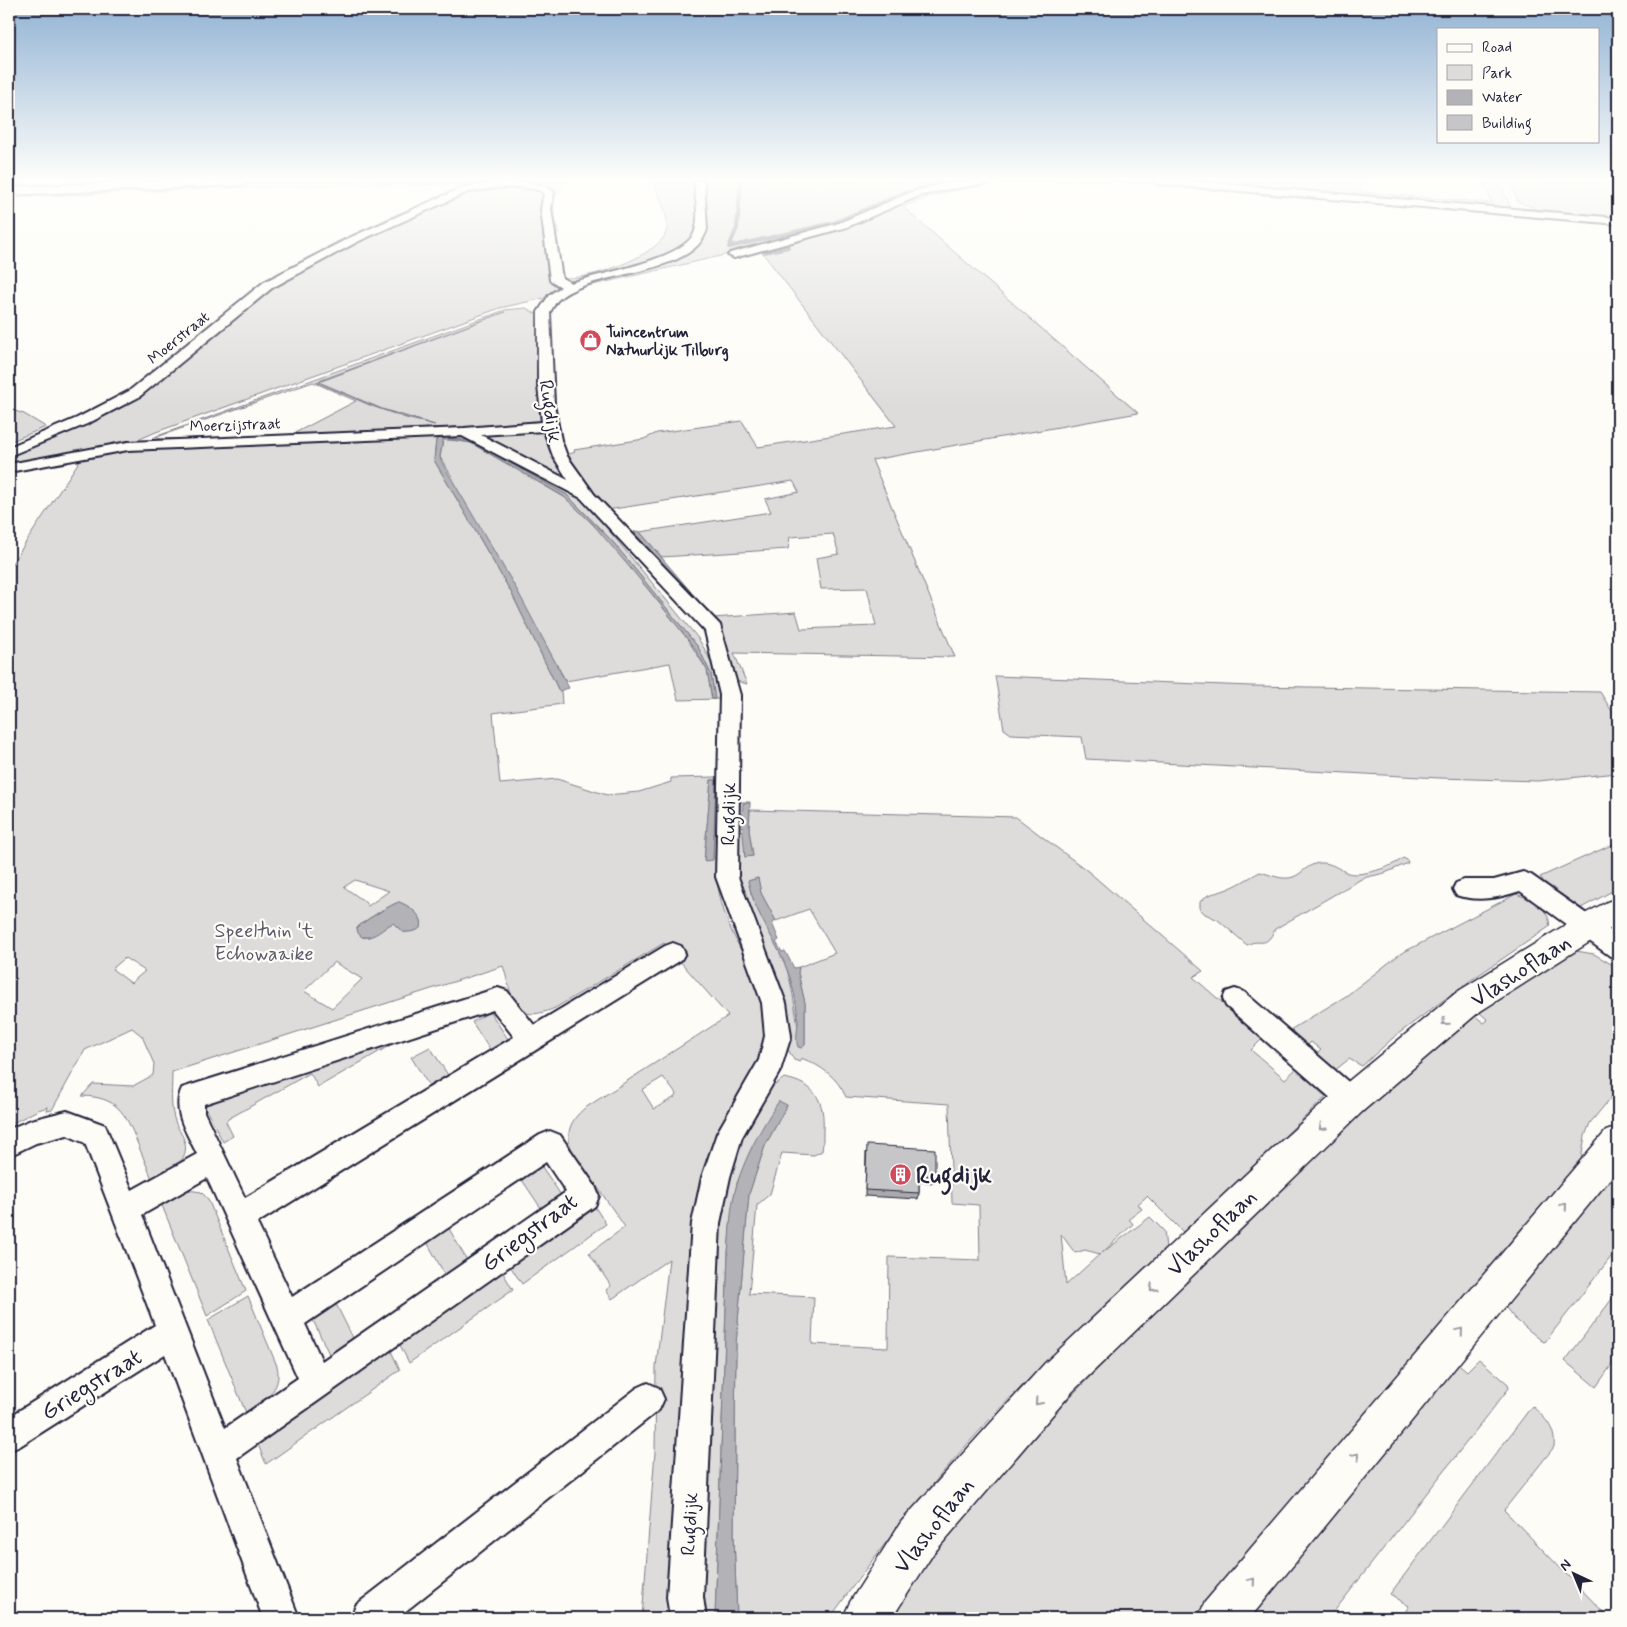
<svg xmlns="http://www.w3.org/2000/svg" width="1627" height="1627" font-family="Mynerve,sans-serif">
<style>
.green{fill:#dddcdb;stroke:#807f8b;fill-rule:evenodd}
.water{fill:#b2b2b7;stroke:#787885}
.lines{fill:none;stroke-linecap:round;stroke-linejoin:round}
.stream{stroke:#787885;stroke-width:4}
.street-casing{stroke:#22223b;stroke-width:4}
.secondary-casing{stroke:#22223b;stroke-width:3}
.primary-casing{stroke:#22223b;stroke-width:3}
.street{fill:#fdfcf7;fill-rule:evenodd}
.secondary{fill:#fdfcf7;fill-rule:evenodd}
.primary{fill:#fdfcf7;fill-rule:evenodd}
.wall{fill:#aaaaac;stroke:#22223b}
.building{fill:#c6c6c8;stroke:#22223b}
.oneway{stroke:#9a9aa2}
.labels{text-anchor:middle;stroke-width:4.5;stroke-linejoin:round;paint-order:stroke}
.far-poi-label{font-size:16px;font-weight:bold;fill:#22223b;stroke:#fdfcf7;text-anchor:start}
.far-street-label{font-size:16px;fill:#22223b;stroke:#fdfcf7}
.street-label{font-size:20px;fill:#22223b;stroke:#fdfcf7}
.park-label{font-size:20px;fill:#5a5a6b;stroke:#fdfcf7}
.near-street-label{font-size:24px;fill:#22223b;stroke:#fdfcf7}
.near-poi-label{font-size:24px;font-weight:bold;fill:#22223b;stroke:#fdfcf7;text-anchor:start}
</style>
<rect width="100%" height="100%" fill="#fdfcf7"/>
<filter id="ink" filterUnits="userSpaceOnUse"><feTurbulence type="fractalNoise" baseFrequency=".02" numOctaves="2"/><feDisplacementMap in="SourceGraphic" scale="10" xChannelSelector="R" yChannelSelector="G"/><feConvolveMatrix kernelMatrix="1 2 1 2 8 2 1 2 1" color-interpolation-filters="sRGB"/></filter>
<g filter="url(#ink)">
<!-- green -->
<g class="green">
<path d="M330 181H493L223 188 9 198V193L194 184Z"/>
<path d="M536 181H568C548 197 553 212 559 234H553L550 212 553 192 550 188 532 183 481 185 285 272 278 273 329 248 327 247 337 242 340 243 402 214 478 183Z"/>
<path d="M653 181H694C695 193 699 215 696 227 694 238 682 247 673 252 657 261 577 286 561 280L554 237H556L561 277C582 283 664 255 667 229 669 214 658 194 653 181Z"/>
<path d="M704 181H971L941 185 839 223 794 236 731 251 725 255 580 288 592 282 635 272 700 241 707 228Z"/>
<path d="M1020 181H1095C1031 181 962 181 903 207L1138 413 872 460 955 657 734 653 747 684 736 681 713 618 796 612 801 629 876 626 867 588 821 589 816 558 839 554 833 534 790 537 788 549 662 557 640 532 771 512 765 499 799 492 793 481 607 510 581 478 567 455 575 452 574 450 644 439 657 433 742 421 758 447 896 426 761 251 848 227 929 193Z"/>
<path d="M1095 181H1148L1618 222V225L1175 185Z"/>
<path d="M1241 181H1359L1361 192 1492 203 1483 181H1499L1511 208 1510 210 1240 188Z"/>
<path d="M1509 181H1618V217L1548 211 1533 212V207L1518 202Z"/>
<path d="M527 186 545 191 551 280 557 288 545 298 500 308 156 432 128 444 9 465V453L39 442 118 404 243 305 333 251 462 193 479 188Z"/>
<path d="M526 308 538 315V373L543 418 540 423 533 425 240 438 457 427 291 435 356 401 313 382 157 437 160 439 224 438 223 440 156 442 152 438 505 310Z"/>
<path d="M9 409 24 414 46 427 9 442Z"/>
<path d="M546 430 554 456 569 482 477 433Z"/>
<path d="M437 434 455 435 476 441 582 498 697 637C710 656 718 676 722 699L678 700 670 663 566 681 451 481 454 480 440 457 443 440 441 437 436 440 434 460 511 592 559 691H561L562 704 493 713 500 784 557 779 607 795 639 792 671 782V778L716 777 720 779C718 822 710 871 724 911 737 952 768 987 766 1032 764 1071 735 1100 719 1134 707 1160 700 1186 695 1214L667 1618H642L655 1452 656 1367 669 1259 612 1299 606 1290 611 1286 589 1253 625 1227 573 1152C564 1135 570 1120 585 1108L728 1016 664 943 555 1008C510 1027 513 995 503 966L172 1072C172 1087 170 1104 174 1118 176 1127 183 1134 185 1143 189 1163 167 1174 153 1182 148 1168 142 1155 137 1142 125 1112 117 1097 82 1096L93 1084 133 1086 153 1075 154 1064 142 1036 132 1028 85 1050 52 1110 47 1111 48 1107 38 1110 9 1125V568L80 460 136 449 10 470 9 472V470L117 450 151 447ZM436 435 435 437 228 446 230 444ZM443 439 471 441 567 495 613 542 698 647 711 674 715 699H712L707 670 684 634 610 542 569 500 471 443ZM711 780H716L713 859 704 861ZM355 880 389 891 368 906 364 901 344 887ZM399 902C419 909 436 933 403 932L393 923C384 926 361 951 357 928 361 922 392 904 399 902ZM125 958 145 971 131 983 112 969ZM334 962 362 979 332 1008 304 991ZM663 1077 676 1094 675 1097 654 1109 642 1090Z"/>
<path d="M995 676 1251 686 1600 692 1618 721V773L1538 781 1440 778 1086 759 1082 737 1011 734 1004 729Z"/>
<path d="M738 802H750V803H744L745 857 753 856 749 830 750 810 1016 817 1089 872 1203 971 1193 977 1263 1038 1251 1050 1285 1079 1297 1068 1319 1087 1317 1089 1326 1097 1183 1232 1147 1196 1138 1204 1142 1209 1129 1219 1133 1224 1102 1253 1150 1217 1164 1231 1166 1248C1116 1295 1066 1341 1018 1390 949 1460 887 1538 830 1618H737L734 1535 736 1344 749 1194 765 1146 787 1105 753 1145 737 1183 732 1209 728 1253 715 1618H702L719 1232 723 1197 738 1148 773 1083 775 1085 784 1078C816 1084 825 1101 823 1131 823 1138 823 1145 822 1151L814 1155 782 1153 770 1194 757 1205 749 1294 814 1297 812 1344 888 1348 889 1257 980 1260 979 1205 952 1203 949 1104 846 1097C837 1077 822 1066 801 1058L800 1062 794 1060 789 1051 786 1050C786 1039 789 1026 788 1015 782 970 753 933 740 890 734 870 738 824 738 802ZM758 878 761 893 776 921 809 909 835 953 799 967 798 973 805 1003V1045L802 1048C795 1019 795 990 784 961 773 931 754 914 748 881ZM1061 1234 1075 1253 1085 1250 1100 1254 1066 1285Z"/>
<path d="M1618 842V888L1581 908 1578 909 1533 885 1543 880 1540 877Z"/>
<path d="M1403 858 1407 860 1408 863 1385 873 1363 878 1275 929C1265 951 1260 937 1247 945L1218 920 1205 914 1200 909V902C1207 893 1215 894 1225 890 1237 886 1248 878 1260 872 1269 874 1283 881 1293 877 1302 874 1306 865 1319 863 1331 862 1338 869 1348 873 1361 877 1393 867 1403 858Z"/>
<path d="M1516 894C1529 898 1553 911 1549 927L1461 987 1394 1037 1362 1066 1349 1059 1328 1076 1309 1061 1321 1050 1311 1042 1300 1052 1280 1036 1346 996 1400 954Z"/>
<path d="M1576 951 1594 954 1618 968V1089L1590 1123 1585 1136 1580 1166 1240 1570 1196 1618H887C926 1565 966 1512 1010 1462 1075 1387 1149 1320 1219 1251 1302 1170 1384 1088 1475 1016L1484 1023 1488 1020 1480 1013C1498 999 1557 953 1576 951Z"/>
<path d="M490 1012 508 1039 490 1050 472 1022Z"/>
<path d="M388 1044H390L389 1046 318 1087 310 1073 228 1119 226 1122 233 1136 223 1142 205 1107 208 1103Z"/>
<path d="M430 1047 448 1075 429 1086 411 1057Z"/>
<path d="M540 1164 563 1198 543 1211 520 1177Z"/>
<path d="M1618 1171V1248L1545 1342 1542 1341 1514 1318 1503 1304 1588 1192Z"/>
<path d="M188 1190 201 1192 208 1199 246 1291 207 1316 161 1203Z"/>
<path d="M595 1207 606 1224 522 1284 510 1266Z"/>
<path d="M447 1225 468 1262 446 1277 426 1240Z"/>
<path d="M502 1271 513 1290 409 1363 399 1343Z"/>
<path d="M1618 1291V1356L1596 1387 1565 1361Z"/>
<path d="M248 1296 277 1366C283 1390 263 1402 246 1413L208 1320Z"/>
<path d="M334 1300 354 1340 330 1356 311 1316Z"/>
<path d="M390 1349 400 1370 266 1464 257 1442Z"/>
<path d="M1479 1359 1508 1384 1509 1388 1329 1618H1240L1454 1360 1467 1371Z"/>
<path d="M1532 1406C1545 1418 1556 1428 1554 1447L1504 1510 1609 1618H1401L1409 1606 1390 1594Z"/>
</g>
<!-- water -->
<g class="water">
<path d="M536 181 478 183 403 214 340 243 337 242 400 213 472 184 385 185 380 184 381 183Z"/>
<path d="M505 312 319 382 382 409 435 425 406 418 372 406 316 382Z"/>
<path d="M441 437 471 441 567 495 613 542 698 647 711 674 715 699H712L707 670 695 649 659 602 592 523 563 496 471 443 457 440H443L440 457 441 461 517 590 569 688 559 691 511 592 434 460 436 440Z"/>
<path d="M639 531 691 592 686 593 636 535 634 532Z"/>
<path d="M711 780H716L713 860 704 861Z"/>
<path d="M743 803H750L749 830 753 856 745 857 742 823Z"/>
<path d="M758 878 761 893 776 921 772 923 779 940 776 942 782 952 785 951 794 968 799 967 798 973 805 1003V1045L802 1048 798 1047C795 1038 798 1030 798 1021 797 1006 794 990 789 975 778 942 755 916 748 881Z"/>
<path d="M399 902C419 909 436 933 403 932L393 923C381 929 377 938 362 937L358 933 357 928C361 923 392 904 399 902Z"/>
<path d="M779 1101 787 1105 765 1146 749 1194 736 1344 734 1535 737 1618H715L728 1253C730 1230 730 1206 737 1184 746 1155 762 1126 779 1101Z"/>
</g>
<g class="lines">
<!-- stream -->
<g class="stream">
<path d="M741 181 737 228 729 247 833 223 906 192"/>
<path d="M1197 181 1223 184"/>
<path d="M920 188 955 181"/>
<path d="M765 252 788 247"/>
</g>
<defs>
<g id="street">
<path d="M521 181 545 186 554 192 551 209 562 278 571 283C598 273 686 260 695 231 700 216 695 196 694 181H704L707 229C694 277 593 269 559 299 555 302 553 308 550 312L554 405 561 440 567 456 594 494 720 625 740 695 738 877 786 1003 791 1036 780 1071 742 1137 730 1177 720 1223 703 1597 706 1618H670L667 1597 692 1223 702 1177 717 1133 759 1060 765 1036 762 1003 716 877 720 695 705 631 581 498 462 436 128 450 9 472V464L128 442 464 428 542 422 538 386V312L549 295 561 287 550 280 541 209 544 193 538 190 521 187 496 188 468 192 357 242 272 288 139 397 87 424 9 456V447L77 418 129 391 264 282 349 238 461 188 496 182ZM544 431 553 456 568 480 481 435Z"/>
<path d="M968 181H992L987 184 943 190 919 196 847 227 734 258 728 255 730 253 839 223 911 192 943 184Z"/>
<path d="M1154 181H1189L1618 218V224L1159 184Z"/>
<path d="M1523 872 1531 875 1618 936V959L1610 956 1520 891C1499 898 1478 902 1456 895L1453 889 1456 883 1464 880H1494Z"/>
<path d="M673 943 681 946 685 953 681 960 257 1223 292 1297 540 1135 550 1131 560 1135 595 1186 599 1196 595 1206 237 1458 299 1618H263L165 1354 20 1446 9 1451V1417L155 1325 85 1143 67 1135 36 1143 9 1156V1129L31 1120 67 1111 105 1125 132 1190 197 1154C187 1133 171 1111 182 1088L498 988 507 991 534 1025 665 946ZM493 1010 514 1037 245 1198 204 1112V1104ZM546 1162 566 1192 322 1361 305 1324ZM207 1178 298 1378 225 1428 142 1215Z"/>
<path d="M1235 989 1244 992 1360 1092 1364 1100 1360 1108 1351 1112 1342 1108 1226 1006 1223 999 1226 992Z"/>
<path d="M648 1383 659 1388 664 1399 659 1410 397 1618H351L356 1605 637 1388Z"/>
</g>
<g id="secondary">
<path d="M1618 898V924L1479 1012 1363 1111 1304 1168 1073 1391 933 1554 892 1618H843L850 1602 901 1522 1045 1363 1278 1144 1339 1089 1457 992 1575 919 1607 902Z"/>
<path d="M1618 1127V1169L1250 1618H1198L1205 1602 1606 1131Z"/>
</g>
<path id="primary" d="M162 181H250L244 185 9 195V187Z"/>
</defs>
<!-- street casing -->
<use href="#street" class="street-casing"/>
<!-- secondary casing -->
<use href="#secondary" class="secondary-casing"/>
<!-- primary casing -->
<use href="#primary" class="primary-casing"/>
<!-- street -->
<use href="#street" class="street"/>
<!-- secondary -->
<use href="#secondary" class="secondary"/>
<!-- primary -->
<use href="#primary" class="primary"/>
</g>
<!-- wall -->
<path class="wall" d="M866 1152 935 1176 934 1183 919 1182V1193L918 1199 865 1196Z"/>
<!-- building -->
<path class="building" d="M867 1145 935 1149V1176L919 1175V1193L865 1190Z"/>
<!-- one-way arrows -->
<defs><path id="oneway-chevron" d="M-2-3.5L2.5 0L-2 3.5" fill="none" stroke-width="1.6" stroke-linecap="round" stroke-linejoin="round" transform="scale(1.25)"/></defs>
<g class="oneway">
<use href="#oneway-chevron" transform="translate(1445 1022) rotate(140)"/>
<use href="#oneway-chevron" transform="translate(1322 1127) rotate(137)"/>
<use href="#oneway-chevron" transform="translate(1564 1206) rotate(-50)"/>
<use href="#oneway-chevron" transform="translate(1153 1288) rotate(136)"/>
<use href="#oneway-chevron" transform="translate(1460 1331) rotate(-50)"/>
<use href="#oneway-chevron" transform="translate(1038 1402) rotate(132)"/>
<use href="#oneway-chevron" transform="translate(1356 1456) rotate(-50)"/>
<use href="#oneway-chevron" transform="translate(1252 1581) rotate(-50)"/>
</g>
</g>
<!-- sky -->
<linearGradient id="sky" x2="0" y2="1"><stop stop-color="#92b3d4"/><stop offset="0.44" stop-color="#fefefb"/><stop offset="1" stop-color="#fefefb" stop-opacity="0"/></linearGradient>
<rect width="1627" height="408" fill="url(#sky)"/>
<!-- icons -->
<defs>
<symbol id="shop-disc" viewBox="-11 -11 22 22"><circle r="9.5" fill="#d1495b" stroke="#fdfcf7"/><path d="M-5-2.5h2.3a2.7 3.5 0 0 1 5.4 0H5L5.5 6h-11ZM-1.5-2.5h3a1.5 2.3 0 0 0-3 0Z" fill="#fff"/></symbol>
<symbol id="building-disc" viewBox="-11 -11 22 22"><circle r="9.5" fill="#d1495b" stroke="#fdfcf7"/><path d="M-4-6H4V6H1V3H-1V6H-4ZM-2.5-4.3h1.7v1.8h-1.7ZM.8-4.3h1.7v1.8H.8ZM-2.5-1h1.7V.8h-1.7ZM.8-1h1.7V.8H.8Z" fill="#fff"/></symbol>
</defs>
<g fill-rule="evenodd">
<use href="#shop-disc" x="578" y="328" width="25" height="25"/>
<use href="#building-disc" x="888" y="1162" width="25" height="25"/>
</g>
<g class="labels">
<!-- far-poi labels -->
<g class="far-poi-label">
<text x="606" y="337">Tuincentrum<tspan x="606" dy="18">Natuurlijk Tilburg</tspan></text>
</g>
<!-- far-street labels -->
<g class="far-street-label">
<text transform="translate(178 337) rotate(-39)" y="6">Moerstraat</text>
<text transform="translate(235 424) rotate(-2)" y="6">Moerzijstraat</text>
</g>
<!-- street labels -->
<g class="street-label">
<text transform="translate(551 411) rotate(81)" y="7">Rugdijk</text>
<text transform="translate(728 814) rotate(-89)" y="7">Rugdijk</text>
<text transform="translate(689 1524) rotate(-87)" y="7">Rugdijk</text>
</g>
<!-- park labels -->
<g class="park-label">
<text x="264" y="937">Speeltuin 't<tspan x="264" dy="23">Echowaaike</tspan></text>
</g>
<!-- near-street labels -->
<g class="near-street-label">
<text transform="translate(1520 970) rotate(-33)" y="8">Vlashoflaan</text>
<text transform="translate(529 1232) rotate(-37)" y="8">Griegstraat</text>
<text transform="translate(1211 1232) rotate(-44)" y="8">Vlashoflaan</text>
<text transform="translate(91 1384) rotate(-32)" y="8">Griegstraat</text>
<text transform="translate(933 1525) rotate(-52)" y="8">Vlashoflaan</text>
</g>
<!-- near-poi labels -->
<g class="near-poi-label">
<text x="916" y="1183">Rugdijk</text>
</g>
</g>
<!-- margin -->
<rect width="1627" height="1627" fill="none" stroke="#fdfcf7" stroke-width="30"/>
<rect x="15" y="15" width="1597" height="1597" fill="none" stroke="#22223b" stroke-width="2" filter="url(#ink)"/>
<!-- legend -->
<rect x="1437" y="28" width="162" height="115" fill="#fdfcf7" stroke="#a5a5ac"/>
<rect x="1447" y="44" width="25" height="8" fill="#fdfcf7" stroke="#a5a5ac"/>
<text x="1482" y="52" font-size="15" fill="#22223b">Road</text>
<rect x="1447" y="65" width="25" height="15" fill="#dddcdb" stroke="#a5a5ac"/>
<text x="1482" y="78" font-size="15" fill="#22223b">Park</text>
<rect x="1447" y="90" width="25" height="15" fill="#b2b2b7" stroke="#a5a5ac"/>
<text x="1482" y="102" font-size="15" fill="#22223b">Water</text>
<rect x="1447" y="115" width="25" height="15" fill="#c6c6c8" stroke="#a5a5ac"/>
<text x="1482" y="128" font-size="15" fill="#22223b">Building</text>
<!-- north arrow -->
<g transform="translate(1574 1574) rotate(316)" stroke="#fdfcf7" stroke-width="4" paint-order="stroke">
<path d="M0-4L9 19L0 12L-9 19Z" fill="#22223b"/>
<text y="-8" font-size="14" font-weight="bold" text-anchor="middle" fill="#22223b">N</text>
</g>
</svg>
